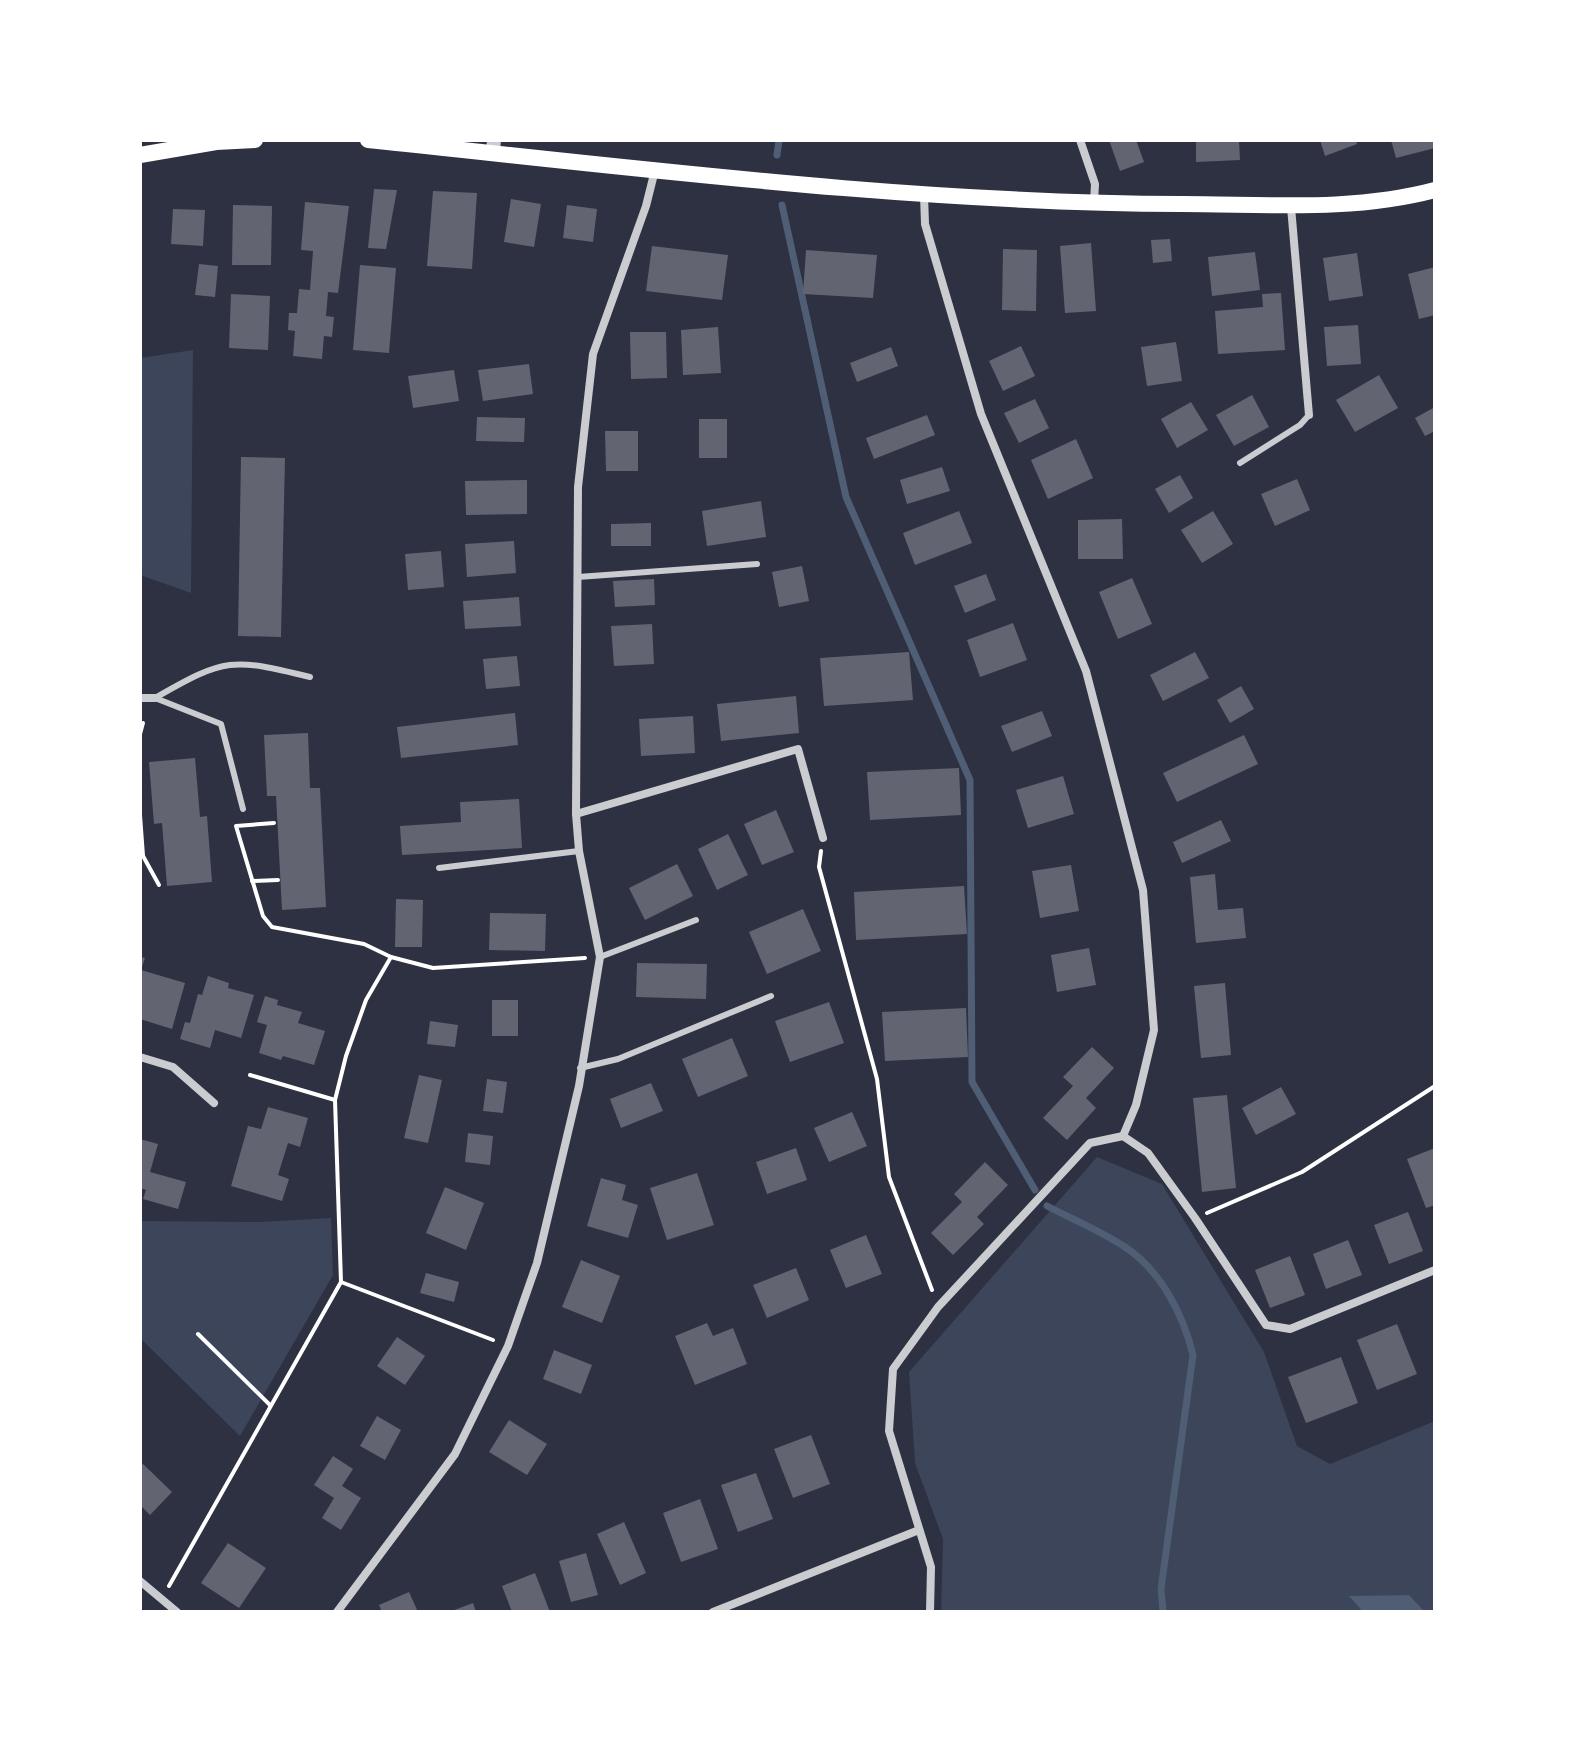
<svg xmlns="http://www.w3.org/2000/svg" width="1575" height="1752" font-family="Spectral,serif">
<style>
.green{fill:#3c4559}
.water{fill:#4f5d75}
.lines{fill:none;stroke-linecap:round;stroke-linejoin:round}
.stream{stroke:#4f5d75;stroke-width:7}
.building{fill:#626471}
.path{stroke:#fff;stroke-width:4}
.service{stroke:#caccd0;stroke-width:6}
.minor{stroke:#caccd0;stroke-width:8}
.tertiary{stroke:#caccd0;stroke-width:14}
.secondary{stroke:#fff;stroke-width:16}
</style>
<rect width="100%" height="100%" fill="#2d3142"/>
<!-- green -->
<g class="green">
<path d="M193 350 191 593 140 575V358Z"/>
<path d="M1097 1157 1162 1184 1264 1352 1297 1446 1330 1464 1435 1421V1612H1425L1408 1595 1350 1597 1363 1612H941L943 1539 915 1463 909 1372Z"/>
<path d="M331 1218 333 1275 240 1436 140 1338V1221L260 1222Z"/>
</g>
<!-- water -->
<path class="water" d="M1409 1595 1425 1612H1363L1349 1596Z"/>
<g class="lines">
<!-- stream -->
<g class="stream">
<path d="M777 155 779 140"/>
<path d="M782 205 846 497 970 780 972 1082 1035 1190"/>
<path d="M1047 1206C1072 1219 1101 1231 1125 1247 1161 1271 1183 1314 1193 1355L1161 1589 1163 1612"/>
</g>
</g>
<!-- building -->
<g class="building">
<path d="M1109 140H1136L1144 162 1120 171Z"/>
<path d="M1196 140H1239L1240 160 1196 162Z"/>
<path d="M1320 140H1356L1357 144 1325 156Z"/>
<path d="M1391 140H1434L1435 148 1396 158Z"/>
<path d="M374 189 397 190 386 249 368 248Z"/>
<path d="M433 191 477 193 472 269 427 266Z"/>
<path d="M511 199 541 204 534 247 504 242Z"/>
<path d="M305 202 349 206 338 293 328 292 326 316 334 317 332 337 324 336 322 359 293 356 295 331 288 330 289 313H297L299 289 310 290 313 251 301 250Z"/>
<path d="M233 205 272 206 271 265H232Z"/>
<path d="M567 205 597 209 593 242 563 238Z"/>
<path d="M173 209 205 210 203 246 171 244Z"/>
<path d="M1170 239 1172 261 1153 263 1151 240Z"/>
<path d="M1091 243 1096 311 1065 313 1060 246Z"/>
<path d="M652 246 728 255 722 300 646 291Z"/>
<path d="M1003 249 1037 250 1036 311 1002 310Z"/>
<path d="M806 250 877 255 873 298 803 294Z"/>
<path d="M1255 252 1260 290 1212 296 1208 257Z"/>
<path d="M1357 253 1363 296 1329 301 1323 258Z"/>
<path d="M199 264 218 266 215 297 195 295Z"/>
<path d="M360 265 396 268 389 353 353 350Z"/>
<path d="M1435 267V315L1419 319 1408 274Z"/>
<path d="M1281 293 1285 350 1218 354 1215 311 1263 307 1262 294Z"/>
<path d="M231 294 270 296 268 350 229 348Z"/>
<path d="M1358 325 1361 364 1327 366 1324 327Z"/>
<path d="M718 327 721 373 683 375 681 330Z"/>
<path d="M630 332H666L667 378 631 379Z"/>
<path d="M1176 342 1182 381 1147 386 1141 347Z"/>
<path d="M1021 346 1035 376 1003 391 989 361Z"/>
<path d="M891 347 898 366 857 382 850 363Z"/>
<path d="M529 364 533 394 483 401 478 370Z"/>
<path d="M454 370 459 401 413 408 408 376Z"/>
<path d="M1379 375 1398 408 1355 432 1336 400Z"/>
<path d="M1252 395 1269 427 1234 446 1216 415Z"/>
<path d="M1035 399 1049 428 1019 443 1004 413Z"/>
<path d="M1191 402 1208 430 1177 448 1161 419Z"/>
<path d="M1435 407V431L1425 436 1415 418Z"/>
<path d="M927 415 935 435 874 459 866 438Z"/>
<path d="M477 417 525 418 524 442 476 441Z"/>
<rect x="699" y="419" width="28" height="39"/>
<path d="M605 431H638V471H606Z"/>
<path d="M1076 439 1093 478 1048 499 1031 460Z"/>
<path d="M241 457 285 458 281 637 238 636Z"/>
<path d="M942 467 950 491 907 504 900 480Z"/>
<path d="M1180 475 1193 498 1169 513 1155 489Z"/>
<path d="M1297 479 1310 510 1275 526 1261 494Z"/>
<path d="M527 480V514L466 515 465 481Z"/>
<path d="M761 501 766 537 707 546 702 511Z"/>
<path d="M959 511 972 543 915 565 903 533Z"/>
<path d="M1213 511 1233 544 1202 563 1181 530Z"/>
<path d="M1122 519 1123 559H1078V520Z"/>
<path d="M651 523V546H611V524Z"/>
<path d="M514 541 516 573 467 577 465 544Z"/>
<path d="M441 551 444 587 408 590 405 554Z"/>
<path d="M802 566 809 601 779 607 772 572Z"/>
<path d="M986 574 996 600 965 613 954 586Z"/>
<path d="M1132 578 1152 624 1118 639 1099 592Z"/>
<path d="M654 579 655 605 615 607 613 581Z"/>
<path d="M519 597 521 626 465 629 463 601Z"/>
<path d="M1013 623 1027 660 980 677 967 640Z"/>
<path d="M652 624 654 664 614 666 611 626Z"/>
<path d="M909 652 913 700 824 706 820 658Z"/>
<path d="M1195 652 1209 678 1163 701 1150 675Z"/>
<path d="M517 656 520 686 486 689 483 659Z"/>
<path d="M1241 686 1254 709 1230 723 1217 700Z"/>
<path d="M796 696 799 733 721 741 717 704Z"/>
<path d="M1042 711 1052 736 1012 752 1001 726Z"/>
<path d="M515 713 518 745 401 758 397 727Z"/>
<path d="M693 716 695 753 641 756 639 719Z"/>
<path d="M308 733 310 788H320L326 907 282 910 276 796H267L264 735Z"/>
<path d="M1244 735 1258 764 1177 802 1163 773Z"/>
<path d="M195 758 200 817 207 816 212 882 167 886 162 823 154 824 149 762Z"/>
<path d="M959 768 961 815 870 820 867 772Z"/>
<path d="M1063 776 1074 814 1028 828 1016 790Z"/>
<path d="M519 799 522 848 402 855 400 826 461 822 460 802Z"/>
<path d="M776 810 794 852 762 865 744 824Z"/>
<path d="M1221 820 1231 841 1182 863 1173 842Z"/>
<path d="M728 834 748 875 717 890 698 849Z"/>
<path d="M677 864 693 896 645 920 629 888Z"/>
<path d="M1071 865 1079 911 1040 918 1032 871Z"/>
<path d="M1215 874 1218 910 1243 908 1246 938 1196 943 1190 877Z"/>
<path d="M964 886 967 934 856 940 854 892Z"/>
<path d="M396 899 423 900 422 947H395Z"/>
<path d="M803 909 821 951 767 974 749 932Z"/>
<path d="M490 913 546 914 545 951 489 950Z"/>
<path d="M1089 948 1096 985 1057 992 1051 955Z"/>
<path d="M140 957 145 958 141 970 185 983 172 1029 140 1019Z"/>
<path d="M637 963 707 964 706 999 636 997Z"/>
<path d="M208 976 229 983 228 988 254 995 241 1038 215 1030 210 1048 180 1039 185 1022 190 1023 198 994 202 995Z"/>
<path d="M1225 983 1231 1055 1201 1058 1194 986Z"/>
<path d="M265 996 278 1000 277 1005 302 1012 298 1023 325 1031 314 1065 283 1056 281 1060 259 1053 267 1025 257 1022Z"/>
<rect x="492" y="1000" width="26" height="36"/>
<path d="M829 1002 844 1043 790 1062 775 1021Z"/>
<path d="M966 1008 968 1057 885 1061 882 1012Z"/>
<path d="M430 1021 458 1025 455 1047 427 1044Z"/>
<path d="M732 1038 748 1076 698 1097 682 1059Z"/>
<path d="M1092 1047 1114 1068 1086 1098 1096 1108 1067 1140 1043 1118 1073 1086 1063 1077Z"/>
<path d="M419 1075 442 1080 428 1143 404 1138Z"/>
<path d="M487 1079 507 1082 503 1113 483 1111Z"/>
<path d="M651 1083 663 1111 621 1128 610 1099Z"/>
<path d="M1281 1087 1296 1114 1256 1135 1242 1108Z"/>
<path d="M1227 1095 1236 1188 1202 1192 1193 1098Z"/>
<path d="M268 1107 308 1118 300 1147 288 1143 278 1175 289 1179 282 1201 231 1186 248 1126 261 1129Z"/>
<path d="M852 1112 867 1146 829 1162 814 1128Z"/>
<path d="M468 1133 493 1136 490 1165 465 1162Z"/>
<path d="M140 1139 158 1144 150 1172 186 1182 178 1209 143 1199 146 1190 140 1188Z"/>
<path d="M796 1148 807 1180 767 1194 756 1162Z"/>
<path d="M1435 1148V1205L1426 1208 1407 1159Z"/>
<path d="M985 1162 1008 1185 977 1217 984 1224 953 1255 931 1233 962 1202 954 1194Z"/>
<path d="M697 1173 714 1225 667 1240 650 1188Z"/>
<path d="M601 1178 626 1185 622 1200 638 1205 628 1238 587 1226Z"/>
<path d="M445 1187 484 1203 466 1250 426 1233Z"/>
<path d="M1408 1212 1423 1251 1389 1264 1374 1225Z"/>
<path d="M866 1235 882 1274 846 1288 830 1250Z"/>
<path d="M1348 1240 1362 1275 1326 1289 1313 1254Z"/>
<path d="M1290 1256 1305 1295 1270 1308 1255 1270Z"/>
<path d="M581 1260 620 1276 602 1323 562 1307Z"/>
<path d="M796 1268 809 1300 767 1318 753 1285Z"/>
<path d="M426 1273 459 1282 454 1302 420 1293Z"/>
<path d="M707 1323 713 1336 733 1328 747 1364 695 1385 675 1336Z"/>
<path d="M1397 1324 1417 1374 1377 1390 1357 1340Z"/>
<path d="M397 1337 425 1356 405 1385 377 1366Z"/>
<path d="M554 1350 592 1365 581 1394 543 1379Z"/>
<path d="M1341 1357 1358 1403 1306 1423 1288 1377Z"/>
<path d="M377 1416 401 1430 385 1460 360 1446Z"/>
<path d="M509 1420 547 1444 527 1475 489 1452Z"/>
<path d="M811 1435 830 1484 793 1498 774 1449Z"/>
<path d="M333 1456 353 1469 342 1486 361 1498 341 1530 322 1518 334 1498 314 1485Z"/>
<path d="M143 1464 172 1492 150 1515 140 1505V1467Z"/>
<path d="M756 1473 773 1519 738 1532 721 1485Z"/>
<path d="M700 1499 718 1549 681 1562 663 1513Z"/>
<path d="M624 1522 646 1573 620 1585 597 1534Z"/>
<path d="M228 1543 266 1568 239 1608 201 1583Z"/>
<path d="M586 1553 598 1595 571 1602 559 1561Z"/>
<path d="M535 1573 550 1612H512L502 1586Z"/>
<path d="M409 1592 418 1612H382L379 1605Z"/>
<path d="M473 1603 476 1612H449Z"/>
</g>
<g class="lines">
<!-- path -->
<g class="path">
<path d="M140 734 143 723"/>
<path d="M140 815 143 856 159 885"/>
<path d="M274 823 236 826 263 916 272 927 364 944 391 957"/>
<path d="M821 851 819 867 877 1079 889 1177 932 1290"/>
<path d="M252 881 278 880"/>
<path d="M250 1075 335 1100"/>
<path d="M1207 1213 1302 1172 1435 1086"/>
<path d="M198 1334 270 1405"/>
<path d="M493 1340 341 1282 335 1100 346 1056 366 1000 391 957 433 968 585 958"/>
<path d="M169 1586 341 1282"/>
</g>
<!-- service -->
<g class="service">
<path d="M1240 463 1300 425 1309 415"/>
<path d="M578 577 757 564"/>
<path d="M155 698C226 657 232 658 310 677"/>
<path d="M155 698 221 724 243 809"/>
<path d="M439 868 579 851"/>
<path d="M600 957 696 920"/>
<path d="M580 1068 618 1059 771 996"/>
</g>
<!-- minor -->
<g class="minor">
<path d="M1080 140 1095 184 1094 202"/>
<path d="M924 195 925 224 981 414 1086 671 1143 890 1154 1030 1136 1105 1123 1136"/>
<path d="M1291 207 1309 415"/>
<path d="M140 698H155"/>
<path d="M576 814 798 749 823 838"/>
<path d="M140 1057 173 1067 214 1103"/>
<path d="M1123 1136 1148 1153 1195 1218 1266 1325 1290 1329 1435 1270"/>
<path d="M140 1581 177 1612"/>
<path d="M337 1612 455 1454 508 1346 537 1263 579 1086 600 957 579 851 576 814 578 487 593 354 646 206 655 170"/>
<path d="M713 1612 919 1530"/>
<path d="M930 1612 931 1567 889 1431 893 1369 938 1307 1090 1143 1123 1136"/>
</g>
<!-- tertiary -->
<path class="tertiary" d="M493 152 494 140"/>
<!-- secondary -->
<g class="secondary">
<path d="M368 140C639 168 910 203 1182 204 1267 204 1352 212 1435 190"/>
<path d="M140 155 216 142 255 140"/>
</g>
</g>
<!-- border -->
<rect width="1575" height="1752" fill="none" stroke="#ffffff" stroke-width="284"/>
</svg>
